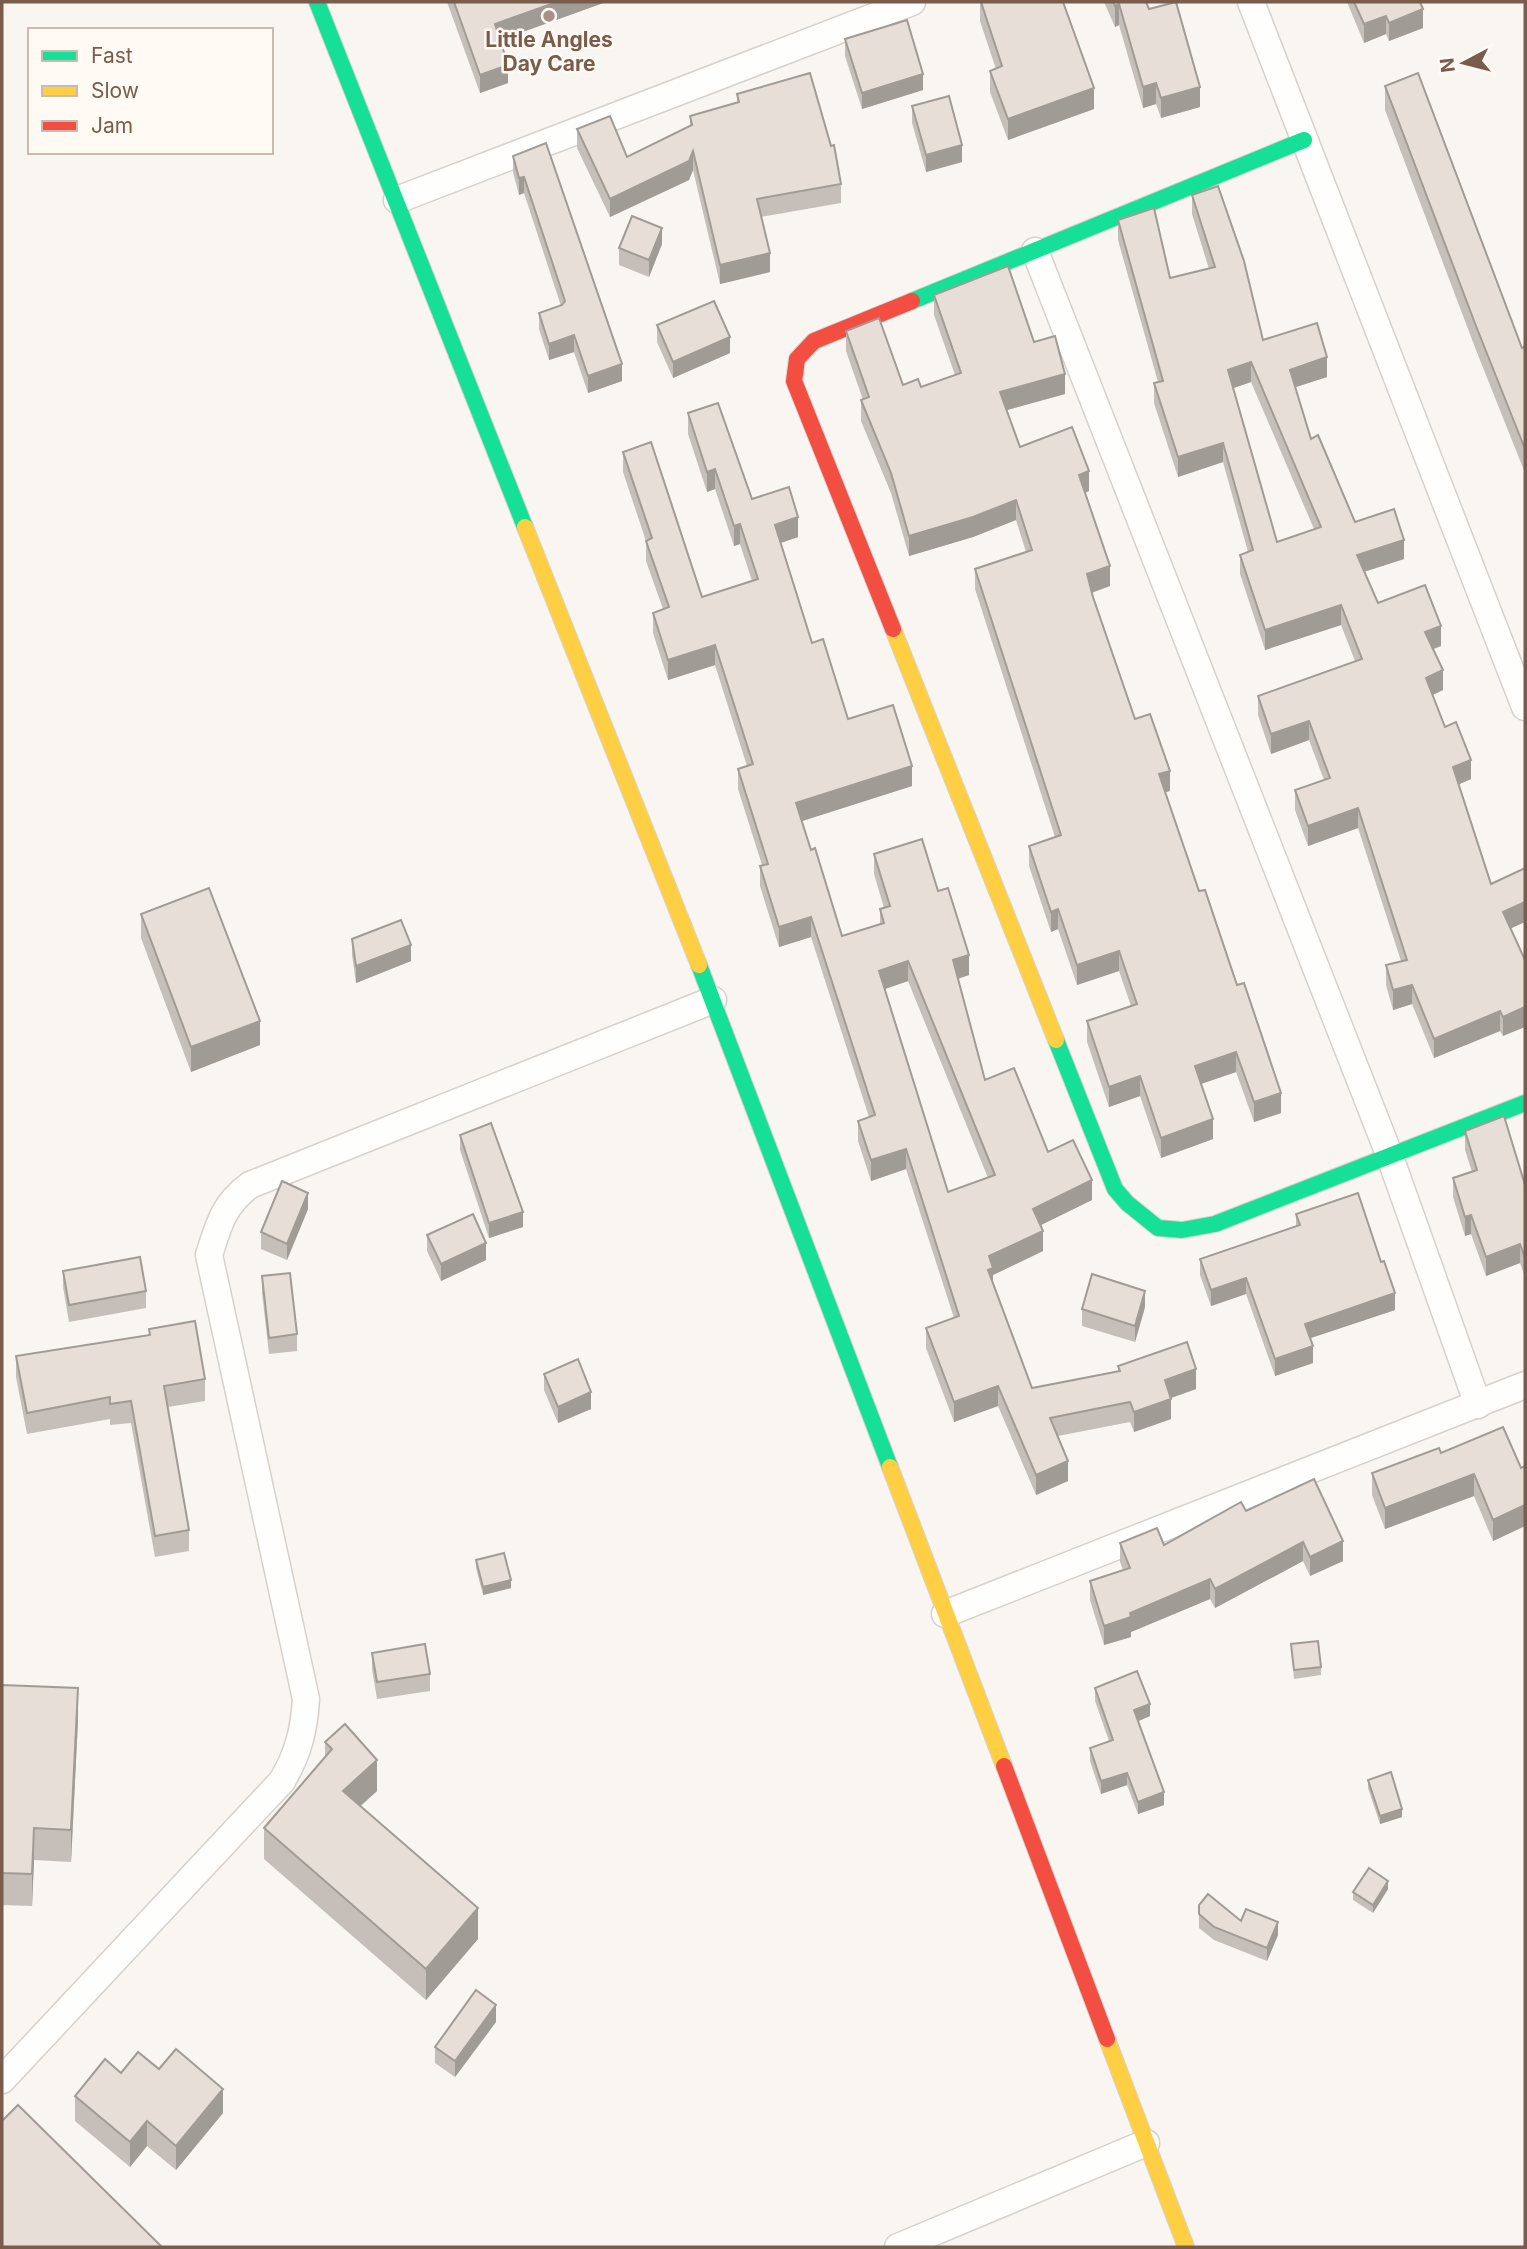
<svg xmlns="http://www.w3.org/2000/svg" width="1527" height="2249" font-family="Inter,sans-serif">
<style>
.lines{fill:none;stroke-linecap:round;stroke-linejoin:round}
.street-casing{stroke:#d7d1cb;stroke-width:29}
.fast-casing{stroke:#d9d2cb;stroke-width:18}
.slow-casing{stroke:#d9d2cb;stroke-width:18}
.jam-casing{stroke:#d9d2cb;stroke-width:18}
.street{stroke:#fefefd;stroke-width:26}
.fast{stroke:#16e098;stroke-width:16}
.slow{stroke:#ffcf43;stroke-width:16}
.jam{stroke:#f24e42;stroke-width:16}
.wall{fill:#c6bfb9;fill-rule:evenodd}
.shaded-wall{fill:#a19b96}
.building{fill:#e6ded7;stroke:#a19b96;stroke-width:2;fill-rule:evenodd}
.poi-dot{fill:#a69286;stroke:#fffaf3;stroke-width:2.5}
.labels{text-anchor:middle;stroke-width:5;stroke-linejoin:round;paint-order:stroke}
.poi-label{font-size:21px;font-weight:bold;fill:#7a5c4d;stroke:#fffaf3}
</style>
<rect width="100%" height="100%" fill="#f9f5f0"/>
<g class="lines">
<defs>
<g id="street">
<path d="M1251 2 1525 707"/>
<path d="M397 200 912 2"/>
<path d="M1035 251 1389 1154 1478 1405"/>
<path d="M945 1614 1525 1385"/>
<path d="M2 2080 282 1781C298 1754 304 1731 306 1699L209 1255C219 1224 223 1205 250 1185L713 1000"/>
<path d="M898 2247 1146 2143"/>
</g>
<g id="fast">
<path d="M317 2 525 527"/>
<path d="M912 301 1304 140"/>
<path d="M699 965 890 1467"/>
<path d="M1056 1040 1115 1189 1127 1203 1158 1228 1182 1230 1215 1224 1525 1103"/>
</g>
<g id="slow">
<path d="M525 527 699 965"/>
<path d="M893 629 1056 1040"/>
<path d="M890 1467 1004 1766"/>
<path d="M1107 2039 1186 2247"/>
</g>
<g id="jam">
<path d="M893 629 794 381 797 359 814 341 912 301"/>
<path d="M1004 1766 1107 2039"/>
</g>
</defs>
<!-- street casing -->
<use href="#street" class="street-casing"/>
<!-- fast casing -->
<use href="#fast" class="fast-casing"/>
<!-- slow casing -->
<use href="#slow" class="slow-casing"/>
<!-- jam casing -->
<use href="#jam" class="jam-casing"/>
<!-- street -->
<use href="#street" class="street"/>
<!-- fast -->
<use href="#fast" class="fast"/>
<!-- slow -->
<use href="#slow" class="slow"/>
<!-- jam -->
<use href="#jam" class="jam"/>
</g>
<!-- wall -->
<g class="wall">
<path d="M447 2H606L500 40 508 83 480 93Z"/>
<path d="M980 2 1094 109 1008 140 990 92V71L996 69 980 21Z"/>
<path d="M1104 2H1146L1200 107 1161 118 1156 104 1143 108 1119 25 1115 27Z"/>
<path d="M1347 2H1420L1423 28 1389 41 1386 34 1364 43Z"/>
<path d="M845 39 923 90 862 109 845 56Z"/>
<path d="M1385 86 1522 348 1525 346V473L1476 350 1385 110Z"/>
<path d="M737 94 841 184V203L761 217 770 272 720 284 693 170 689 180 610 217 577 148V129L627 157 690 126V116L737 103Z"/>
<path d="M912 106 962 162 926 172 912 123Z"/>
<path d="M513 156 622 381 588 393 574 352 549 360 539 329V313L561 306 524 193 519 195 513 172Z"/>
<path d="M1192 195 1263 340 1327 377 1295 387 1311 439 1355 522 1404 559 1364 572 1378 603 1441 646 1433 649 1443 690 1432 695 1445 727 1471 779 1459 784 1491 884 1525 868V922L1511 928 1503 1036 1500 1031 1434 1058 1412 1004 1393 1010 1386 985V965L1401 961 1358 828 1308 846 1295 810V790L1324 780 1309 740 1271 754 1258 715V696L1355 661 1341 625 1265 650 1240 574V555L1248 552 1223 462 1178 477 1154 403V383L1158 382 1118 240V220L1170 278 1209 269 1192 214ZM1251 382 1314 529 1277 542 1233 388Z"/>
<path d="M662 244 649 277 619 265V248Z"/>
<path d="M934 295 1034 342 1065 394 1007 410 1020 447 1089 491 1085 493 1110 586 1092 593 1135 719 1170 791 1165 792 1199 891 1281 1113 1254 1122 1236 1072 1201 1084 1213 1139 1161 1158 1140 1096 1109 1107 1087 1042V1021L1131 1006 1119 971 1077 985 1058 929 1051 932 1029 866V846L1055 837 975 589V569L1026 552 1016 520 973 537 909 556 891 493 861 421V400H863L846 351V331L903 385 921 387 955 375 934 315Z"/>
<path d="M657 325 730 353 673 378 657 342Z"/>
<path d="M688 413 752 499 798 537 780 543 812 643 848 719 912 786 802 821 811 850 842 936 880 924V909L884 908 874 874V854L938 891 969 975 958 979 985 1080 1092 1200 1040 1225 1043 1251 993 1275V1284L1032 1388 1118 1371V1366L1196 1389 1171 1398V1419L1134 1432 1130 1422 1058 1436 1068 1481 1036 1495 998 1406 954 1422 926 1348V1328L954 1318 906 1169 871 1181 858 1141V1121L869 1117 811 937 779 947 760 886V866L762 865 738 789V769L747 766 715 665 668 680 653 633V613L663 609 646 561V541L623 472V452L702 597 752 581 740 544 734 546 715 489 707 492 688 434ZM908 981 988 1178 948 1192 885 989Z"/>
<path d="M141 914 260 1045 191 1072 141 938Z"/>
<path d="M352 939 411 961 356 983 352 955Z"/>
<path d="M1465 1131 1525 1185V1277L1520 1263 1486 1276 1471 1234 1465 1236 1453 1197V1178L1472 1172 1465 1150Z"/>
<path d="M460 1135 523 1227 489 1238 460 1150Z"/>
<path d="M308 1209 287 1260 261 1249V1232Z"/>
<path d="M1296 1214 1395 1310 1310 1338 1313 1363 1275 1376 1246 1294 1211 1306 1200 1275V1259L1296 1226Z"/>
<path d="M427 1235 486 1260 441 1281 427 1251Z"/>
<path d="M63 1271 146 1291V1308L69 1322 63 1287Z"/>
<path d="M262 1276 297 1334V1351L269 1354 262 1293Z"/>
<path d="M1145 1307 1135 1342 1082 1326V1309Z"/>
<path d="M149 1329 205 1379V1401L168 1407 189 1530V1551L155 1557 131 1423 110 1425V1419L27 1434 16 1377V1356L149 1335Z"/>
<path d="M544 1374 591 1409 558 1423 544 1390Z"/>
<path d="M1441 1453 1521 1468 1525 1466V1526L1493 1541 1474 1496 1385 1529 1372 1495V1473Z"/>
<path d="M1246 1511 1343 1561 1310 1576 1303 1561 1215 1608 1210 1599 1131 1632V1637L1104 1645 1090 1600V1581L1123 1570 1120 1562V1543L1164 1545Z"/>
<path d="M476 1560 511 1588 483 1595 476 1568Z"/>
<path d="M1291 1644 1321 1667V1675L1294 1679Z"/>
<path d="M372 1653 430 1674V1691L377 1699 372 1669Z"/>
<path d="M2 1685 78 1720 71 1862 34 1860 32 1906 2 1905Z"/>
<path d="M1095 1688 1150 1716 1138 1721 1164 1805 1138 1814 1127 1785 1101 1794 1090 1761V1748L1109 1741 1095 1701Z"/>
<path d="M325 1742 377 1791 361 1806 478 1939 426 2000 264 1859V1828L325 1758Z"/>
<path d="M1368 1780 1402 1817 1380 1824 1368 1788Z"/>
<path d="M1388 1889 1373 1913 1353 1900V1892Z"/>
<path d="M1199 1905 1278 1935 1267 1961 1214 1940 1199 1928Z"/>
<path d="M496 2022 455 2077 435 2063V2047Z"/>
<path d="M159 2069 223 2113 176 2170 147 2146 130 2167 75 2121V2096L121 2073Z"/>
</g>
<!-- shaded-wall -->
<g class="shaded-wall">
<path d="M557 2H606L495 42V24Z"/>
<path d="M1119 4V25L1115 27V6Z"/>
<path d="M1423 9V28L1389 41V23Z"/>
<path d="M1386 16V34L1364 43V24Z"/>
<path d="M508 65V83L480 93V75Z"/>
<path d="M923 74V90L862 109V93Z"/>
<path d="M1156 83V104L1143 108V87Z"/>
<path d="M1200 87V107L1161 118V98Z"/>
<path d="M1094 88V109L1008 140V119Z"/>
<path d="M962 145V162L926 172V155Z"/>
<path d="M693 151V170L689 180 610 217V199Z"/>
<path d="M524 177V193L519 195V178Z"/>
<path d="M662 228V244L649 277V260Z"/>
<path d="M770 253V272L720 284V265Z"/>
<path d="M574 335V352L549 360V344Z"/>
<path d="M730 337V353L673 378V362Z"/>
<path d="M1327 357V377L1290 389V370Z"/>
<path d="M1251 362V382L1228 390V370Z"/>
<path d="M622 364V381L588 393V376Z"/>
<path d="M1065 374V394L1000 412V392Z"/>
<path d="M1223 443V462L1178 477V457Z"/>
<path d="M715 469V489L707 492V472Z"/>
<path d="M1089 471V491L1079 495V475Z"/>
<path d="M1016 500V520L973 537 909 556V536Z"/>
<path d="M798 517V537L775 545V525Z"/>
<path d="M740 524V544L734 546V526Z"/>
<path d="M1404 540V559L1357 574V555Z"/>
<path d="M1110 566V586L1087 594V574Z"/>
<path d="M1341 605V625L1265 650V630Z"/>
<path d="M1441 626V646L1425 652V632Z"/>
<path d="M715 645V665L668 680V660Z"/>
<path d="M1443 670V690L1426 698V678Z"/>
<path d="M1309 721V740L1271 754V734Z"/>
<path d="M1471 760V779L1453 787V767Z"/>
<path d="M912 766V786L796 823V803Z"/>
<path d="M1170 771V791L1159 794V774Z"/>
<path d="M1358 808V828L1308 846V826Z"/>
<path d="M1525 902V922L1503 932V912Z"/>
<path d="M1058 909V929L1051 932V912Z"/>
<path d="M811 917V937L779 947V927Z"/>
<path d="M411 945V961L356 983V966Z"/>
<path d="M1119 951V971L1077 985V965Z"/>
<path d="M969 955V975L953 980V960Z"/>
<path d="M908 961V981L879 991V971Z"/>
<path d="M1412 985V1004L1393 1010V990Z"/>
<path d="M1525 1007V1027L1503 1036V1017Z"/>
<path d="M1500 1011V1031L1434 1058V1039Z"/>
<path d="M260 1021V1045L191 1072V1047Z"/>
<path d="M1236 1052V1072L1195 1086V1066Z"/>
<path d="M1140 1076V1096L1109 1107V1087Z"/>
<path d="M1281 1093V1113L1254 1122V1102Z"/>
<path d="M1213 1119V1139L1161 1158V1138Z"/>
<path d="M906 1149V1169L871 1181V1160Z"/>
<path d="M1092 1180V1200L1033 1229V1209Z"/>
<path d="M308 1193V1209L287 1260V1244Z"/>
<path d="M523 1212V1227L489 1238V1223Z"/>
<path d="M1471 1215V1234L1465 1236V1217Z"/>
<path d="M1043 1231V1251L993 1275V1288L988 1290 989 1256Z"/>
<path d="M486 1243V1260L441 1281V1264Z"/>
<path d="M1520 1244V1263L1486 1276V1257Z"/>
<path d="M1246 1278V1294L1211 1306V1290Z"/>
<path d="M1145 1291V1307L1135 1342V1326Z"/>
<path d="M1395 1293V1310L1305 1340V1324Z"/>
<path d="M1313 1346V1363L1275 1376V1359Z"/>
<path d="M1196 1369V1389L1165 1400V1380Z"/>
<path d="M998 1386V1406L954 1422V1402Z"/>
<path d="M591 1392V1409L558 1423V1407Z"/>
<path d="M1171 1399V1419L1134 1432V1412Z"/>
<path d="M1068 1461V1481L1036 1495V1475Z"/>
<path d="M1474 1474V1496L1385 1529V1508Z"/>
<path d="M1525 1505V1526L1493 1541V1520Z"/>
<path d="M1343 1541V1561L1310 1576V1557Z"/>
<path d="M1303 1542V1561L1215 1608V1589Z"/>
<path d="M1210 1579V1599L1131 1632V1637L1104 1645V1626L1130 1613Z"/>
<path d="M511 1580V1588L483 1595V1587Z"/>
<path d="M78 1688V1720L71 1862V1830Z"/>
<path d="M1150 1704V1716L1134 1723V1710Z"/>
<path d="M377 1760V1791L343 1821V1791Z"/>
<path d="M1127 1773V1785L1101 1794V1781Z"/>
<path d="M1164 1792V1805L1138 1814V1802Z"/>
<path d="M1402 1809V1817L1380 1824V1816Z"/>
<path d="M34 1828V1860L32 1906V1874Z"/>
<path d="M1388 1881V1889L1373 1913V1905Z"/>
<path d="M478 1908V1939L426 2000V1969Z"/>
<path d="M1278 1922V1935L1267 1961V1948Z"/>
<path d="M496 2005V2022L455 2077V2061Z"/>
<path d="M223 2089V2113L176 2170V2146Z"/>
<path d="M147 2121V2146L130 2167V2142Z"/>
</g>
<!-- building -->
<g class="building">
<path d="M454 2H557L495 24 508 65 480 75Z"/>
<path d="M981 2H1063L1094 88 1008 119 990 71 1002 66Z"/>
<path d="M1113 2H1146L1149 9 1176 2 1200 87 1161 98 1156 83 1143 87 1119 4 1115 6Z"/>
<path d="M1354 2H1420L1423 9 1389 23 1386 16 1364 24Z"/>
<path d="M907 20 923 74 862 93 845 39Z"/>
<path d="M810 73 831 146 834 145 841 184 757 199 770 253 720 265 693 151 689 161 610 199 577 129 610 116 627 157 692 125 690 116 739 102 737 94Z"/>
<path d="M1418 73 1522 348 1525 346V449L1476 326 1385 86Z"/>
<path d="M949 96 962 145 926 155 912 106Z"/>
<path d="M546 143 622 364 588 376 574 335 549 344 539 313 562 305 565 301 524 177 519 178 513 156Z"/>
<path d="M1218 186 1244 261 1263 340 1317 323 1327 357 1290 370 1311 439 1318 435 1355 522 1394 509 1404 540 1357 555 1378 603 1425 585 1441 626 1425 632 1443 670 1426 678 1445 727 1456 722 1471 760 1453 767 1491 884 1525 868V902L1503 912 1525 960V1007L1503 1017 1500 1011 1434 1039 1412 985 1393 990 1386 965 1407 960 1358 808 1308 826 1295 790 1330 778 1309 721 1271 734 1258 696 1362 659 1341 605 1265 630 1240 555 1253 550 1223 443 1178 457 1154 383 1163 381 1118 220 1154 208 1170 278 1215 267 1192 195ZM1251 362 1321 527 1277 542 1228 370Z"/>
<path d="M632 216 662 228 649 260 619 248Z"/>
<path d="M1008 266 1034 342 1055 336 1065 374 1000 392 1020 447 1072 427 1089 471 1079 475 1110 566 1087 574 1093 597 1135 719 1150 714 1170 771 1159 774 1199 891 1205 890 1237 985 1244 983 1281 1093 1254 1102 1236 1052 1195 1066 1213 1119 1161 1138 1140 1076 1109 1087 1087 1021 1137 1004 1119 951 1077 965 1058 909 1051 912 1029 846 1061 835 975 569 1032 550 1016 500 973 517 909 536 891 473 861 400 869 397 846 331 879 318 903 385 918 379 921 387 961 373 934 295Z"/>
<path d="M714 301 730 337 673 362 657 325Z"/>
<path d="M718 403 752 499 789 487 798 517 775 525 812 643 823 639 848 719 893 705 912 766 796 803 811 850 815 848 842 936 884 923 880 909 890 906 874 854 922 839 938 891 948 888 969 955 953 960 985 1080 1014 1068 1048 1152 1073 1140 1092 1180 1033 1209 1043 1231 989 1256 993 1268 988 1270 1032 1388 1120 1371 1118 1366 1187 1342 1196 1369 1165 1380 1171 1399 1134 1412 1130 1402 1050 1418 1068 1461 1036 1475 998 1386 954 1402 926 1328 959 1316 906 1149 871 1160 858 1121 875 1115 811 917 779 927 760 866 768 864 738 769 753 764 715 645 668 660 653 613 669 607 646 541 652 538 623 452 651 442 702 597 758 579 740 524 734 526 715 469 707 472 688 413ZM908 961 995 1175 948 1192 879 971Z"/>
<path d="M209 888 260 1021 191 1047 141 914Z"/>
<path d="M401 920 411 945 356 966 352 939Z"/>
<path d="M1504 1116 1525 1185V1258L1520 1244 1486 1257 1471 1215 1465 1217 1453 1178 1477 1170 1465 1131Z"/>
<path d="M491 1123 523 1212 489 1223 460 1135Z"/>
<path d="M282 1181 308 1193 287 1244 261 1232Z"/>
<path d="M1358 1193 1381 1262 1384 1261 1395 1293 1305 1324 1313 1346 1275 1359 1246 1278 1211 1290 1200 1259 1300 1225 1296 1214Z"/>
<path d="M473 1214 486 1243 441 1264 427 1235Z"/>
<path d="M140 1257 146 1291 69 1305 63 1271Z"/>
<path d="M290 1273 297 1334 269 1338 262 1276Z"/>
<path d="M1092 1274 1145 1291 1135 1326 1082 1309Z"/>
<path d="M195 1321 205 1379 164 1386 189 1530 155 1536 131 1401 110 1404V1397L27 1413 16 1356 150 1335 149 1329Z"/>
<path d="M578 1359 591 1392 558 1407 544 1374Z"/>
<path d="M1503 1427 1521 1468 1525 1466V1505L1493 1520 1474 1474 1385 1508 1372 1473 1439 1448 1441 1453Z"/>
<path d="M1314 1479 1343 1541 1310 1557 1303 1542 1215 1589 1210 1579 1130 1613 1131 1617 1104 1626 1090 1581 1130 1568 1120 1543 1157 1528 1164 1545 1241 1502 1246 1511Z"/>
<path d="M504 1553 511 1580 483 1587 476 1560Z"/>
<path d="M1318 1641 1321 1667 1294 1670 1291 1644Z"/>
<path d="M425 1644 430 1674 377 1682 372 1653Z"/>
<path d="M1137 1671 1150 1704 1134 1710 1164 1792 1138 1802 1127 1773 1101 1781 1090 1748 1113 1740 1095 1688Z"/>
<path d="M2 1685 78 1688 71 1830 34 1828 32 1874 2 1873Z"/>
<path d="M345 1724 377 1760 343 1791 478 1908 426 1969 264 1828 332 1749 325 1742Z"/>
<path d="M1391 1772 1402 1809 1380 1816 1368 1780Z"/>
<path d="M1369 1868 1388 1881 1373 1905 1353 1892Z"/>
<path d="M1208 1894 1241 1921 1246 1909 1278 1922 1267 1948 1214 1927 1199 1914V1905Z"/>
<path d="M476 1990 496 2005 455 2061 435 2047Z"/>
<path d="M176 2049 223 2089 176 2146 147 2121 130 2142 75 2096 105 2059 121 2073 138 2052 159 2069Z"/>
<path d="M18 2105 162 2247H2V2121Z"/>
</g>
<!-- markers -->
<circle class="poi-dot" cx="549" cy="16" r="7"/>
<g class="labels">
<!-- poi labels -->
<g class="poi-label">
<text x="549" y="47">Little Angles<tspan x="549" dy="24">Day Care</tspan></text>
</g>
</g>
<!-- border -->
<rect width="1527" height="2249" fill="none" stroke="#7a5c4d" stroke-width="7"/>
<!-- legend -->
<rect x="28" y="28" width="245" height="126" fill="#fffaf3" stroke="#cabbb1" stroke-width="2"/>
<rect x="42" y="51" width="35" height="10" fill="#16e098" stroke="#cabbb1" stroke-width="2"/>
<text x="91" y="63" font-size="21" fill="#7a5c4d">Fast</text>
<rect x="42" y="86" width="35" height="10" fill="#ffcf43" stroke="#cabbb1" stroke-width="2"/>
<text x="91" y="98" font-size="21" fill="#7a5c4d">Slow</text>
<rect x="42" y="121" width="35" height="10" fill="#f24e42" stroke="#cabbb1" stroke-width="2"/>
<text x="91" y="133" font-size="21" fill="#7a5c4d">Jam</text>
<!-- north arrow -->
<g transform="translate(1464 63) rotate(263)" stroke="#fffaf3" stroke-width="5" paint-order="stroke">
<path d="M0-5L12 26L0 18L-12 26Z" fill="#7a5c4d"/>
<text y="-10" font-size="19" font-weight="bold" text-anchor="middle" fill="#7a5c4d">N</text>
</g>
</svg>
